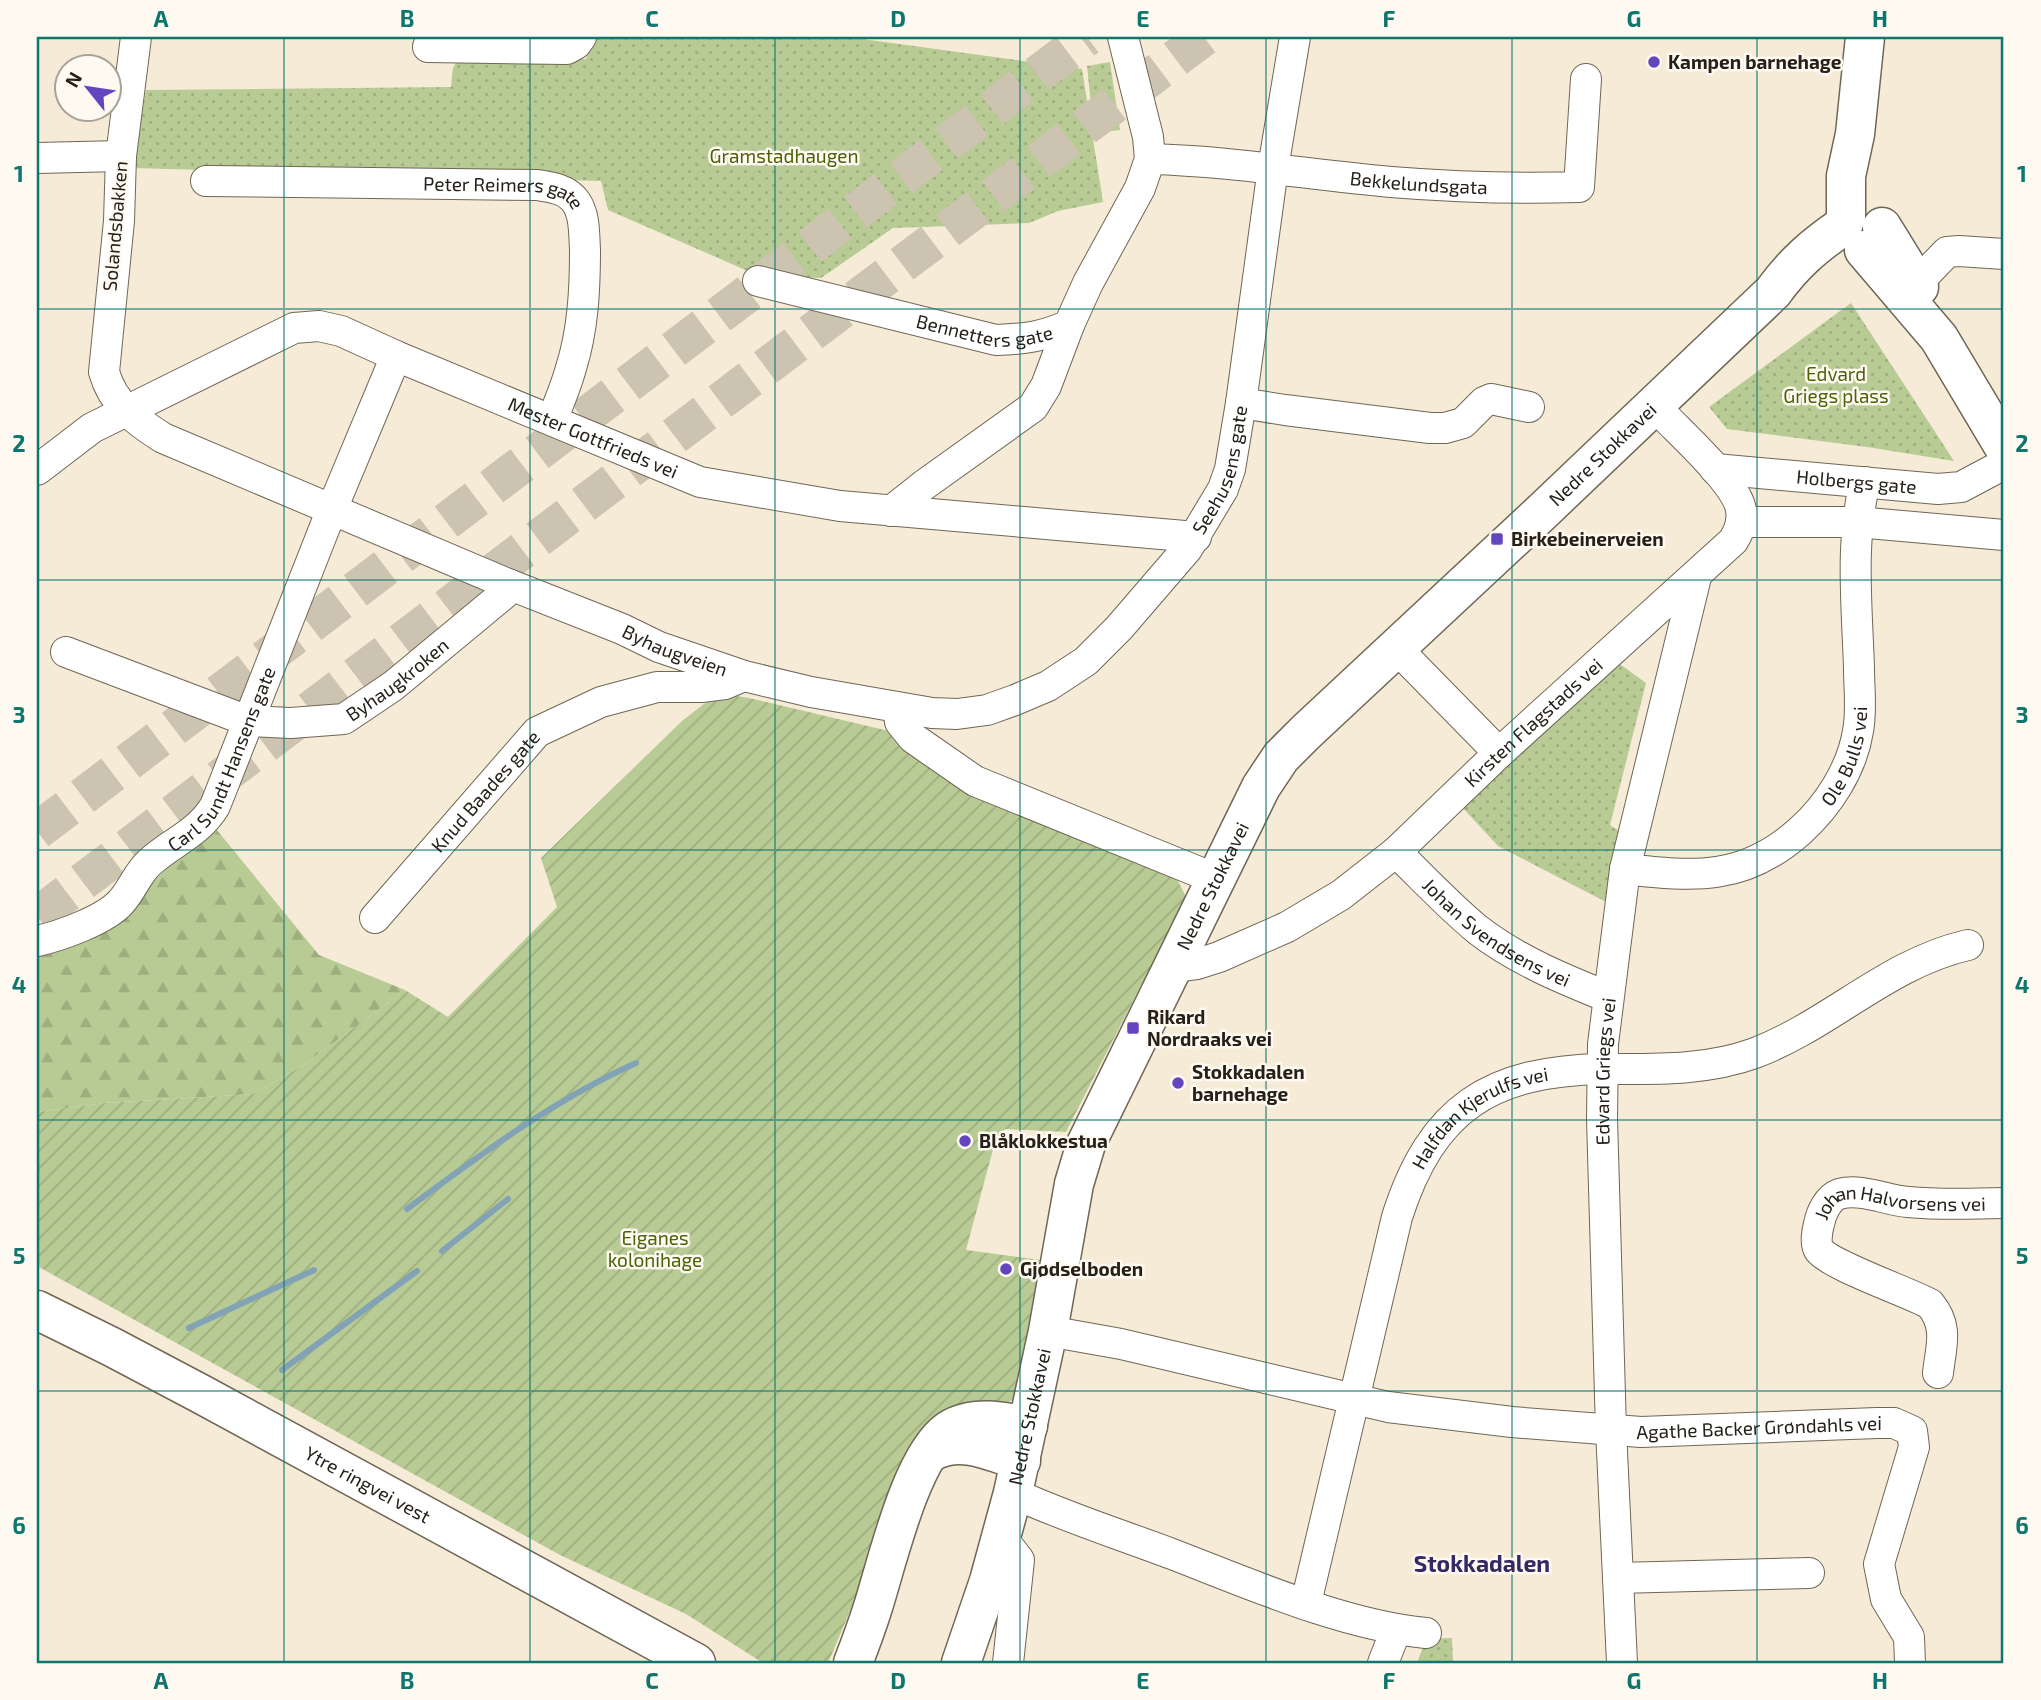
<svg xmlns="http://www.w3.org/2000/svg" width="2041" height="1700" font-family="'Exo 2',sans-serif">
<style>
.forest{fill:url(#forest-firs)}
.park{fill:url(#park-dots)}
.garden{fill:url(#garden-furrows)}
.lines{fill:none;stroke-linecap:round;stroke-linejoin:round}
.stream{stroke:#82a3b5;stroke-width:6}
.highway-tunnel{stroke:#ccc3b1;stroke-width:38;stroke-dasharray:38 19;stroke-linecap:butt}
.minor-casing{stroke:#706655;stroke-width:32}
.major-casing{stroke:#706655;stroke-width:41}
.minor{stroke:#fff;stroke-width:30}
.major{stroke:#fff;stroke-width:38}
.grid{fill:none;stroke:#0f766e;stroke-width:2;stroke-opacity:0.55}
.poi-dot{fill:#6346bf;stroke:#fef9f1;stroke-width:2.5}
.labels{text-anchor:middle;stroke-width:5;stroke-linejoin:round;paint-order:stroke}
.poi-label{font-size:19px;font-weight:bold;fill:#25211a;stroke:#fef9f1;text-anchor:start}
.park-label{font-size:19px;fill:#4b6108;stroke:#fef9f1}
.street-label{font-size:19px;fill:#25211a;stroke:#fef9f1}
.quarter-label{font-size:23px;font-weight:bold;fill:#352964;stroke:#fef9f1}
.neatline{fill:none;stroke:#0f766e;stroke-width:2.5}
.grid-label{font-size:23px;text-anchor:middle;font-weight:bold;fill:#0f766e}
</style>
<defs>
<pattern id="forest-firs" width="22" height="20" patternUnits="userSpaceOnUse" patternTransform="scale(1.75)"><rect width="22" height="20" fill="#b8cb94"/><path d="M5 1l3.5 6h-7zM16 11l3.5 6h-7z" fill="#9eae7f"/></pattern>
<pattern id="park-dots" width="8" height="8" patternUnits="userSpaceOnUse" patternTransform="scale(1.75)"><rect width="8" height="8" fill="#b8cb94"/><path d="M2 2h.1M6 6h.1" fill="none" stroke="#9eae7f" stroke-width="1.8" stroke-linecap="round"/></pattern>
<pattern id="garden-furrows" width="10" height="10" patternUnits="userSpaceOnUse" patternTransform="scale(1.75)"><rect width="10" height="10" fill="#b8cb94"/><path d="M-1 1l2-2M0 10L10 0M9 11l2-2" fill="none" stroke="#9eae7f"/></pattern>
</defs>
<rect width="100%" height="100%" fill="#f6ebd7"/>
<!-- forest -->
<path class="forest" d="M212 824 319 955 405 990 305 1064 253 1094 105 1103 37 1112V948L145 890Z"/>
<!-- park -->
<g class="park">
<path d="M593 37H848L1082 69 1103 202 1058 211 1029 223 893 228 821 278 757 275 608 210 601 181 133 168 146 90 451 87 453 68 460 56 472 54 586 59Z"/>
<path d="M1110 62 1120 130 1094 133 1087 66Z"/>
<path d="M1851 303 1954 461 1867 447 1727 429 1709 407Z"/>
<path d="M1617 662 1646 683 1610 825 1622 833 1606 902 1498 846 1461 806Z"/>
<path d="M1452 1638 1453 1663H1417L1426 1639Z"/>
</g>
<!-- garden -->
<path class="garden" d="M718 693 749 698 889 731 1175 875 1186 897 1066 1132 1005 1129 995 1142 966 1250 1041 1260 1048 1266 1018 1396 1005 1405 968 1410 868 1569 828 1663H763L686 1614 560 1555 37 1266V1112L105 1103 253 1094 305 1064 405 990 448 1017 557 907 541 858 682 721Z"/>
<g class="lines">
<!-- stream -->
<g class="stream">
<path d="M407 1209C480 1155 552 1101 636 1063"/>
<path d="M442 1251 508 1199"/>
<path d="M189 1328 314 1270"/>
<path d="M282 1370 417 1271"/>
</g>
<!-- highway-tunnel -->
<g class="highway-tunnel">
<path d="M37 831 1087 37"/>
<path d="M37 916 1204 37"/>
</g>
<defs>
<g id="minor">
<path id="s1" d="M136 37 121 156 119 221 104 372C113 404 136 421 163 438L508 584 622 629 659 647 744 676 811 692 932 713 957 714 987 710 1015 700 1048 686 1086 661 1119 628 1187 549 1223 489 1230 469 1241 403 1273 168 1295 37"/>
<path d="M428 47 567 49 576 44 581 37"/>
<path d="M37 158 121 156"/>
<path id="s2" d="M1150 159C1231 161 1311 175 1391 182 1453 187 1516 189 1579 187L1586 79"/>
<path id="s3" d="M206 181 537 185C551 187 567 189 576 202 585 215 584 234 585 250 585 290 583 330 571 368 566 386 559 403 552 420"/>
<path id="s4" d="M758 281 996 340C1025 339 1042 337 1069 325L1088 283 1140 188 1150 159 1148 137 1123 37"/>
<path d="M1917 283 1947 252 1959 251 2004 254"/>
<path d="M1241 403 1285 410 1430 428H1445L1463 423 1484 402 1491 399 1529 407"/>
<path id="s5" d="M1715 469 1938 489 1961 487 1993 470"/>
<path id="s6" d="M37 470 92 428 294 328 319 326 341 331 396 356 700 482 840 506 1196 537"/>
<path d="M891 511 924 485 1033 407 1046 386 1069 325"/>
<path d="M1741 522H1857L2004 535"/>
<path id="s7" d="M66 652 248 721 291 723 344 719 393 686 504 594 508 584"/>
<path d="M1405 657 1499 753"/>
<path d="M898 708 900 722 913 738 975 781 1216 879"/>
<path id="s8" d="M1396 852C1423 878 1449 906 1478 930 1517 960 1563 979 1608 997"/>
<path id="s9" d="M1625 869C1695 877 1744 881 1800 831 1828 806 1852 769 1858 731 1862 711 1859 688 1859 668 1857 606 1850 542 1865 482"/>
<path id="s10" d="M375 918 537 732 601 702 657 687H701L725 684 744 676"/>
<path id="s11" d="M37 941C60 936 105 920 121 902 132 890 137 874 149 863 173 841 198 834 215 806L332 509 396 356"/>
<path id="s12" d="M1173 967 1197 964 1219 957 1287 927 1341 895 1396 852 1499 753 1733 541C1739 532 1743 522 1741 510 1737 482 1675 429 1654 405"/>
<path id="s13" d="M1048 1331 1121 1344 1388 1407 1512 1422 1641 1432 1877 1423H1894L1912 1431 1914 1447 1879 1564 1886 1599 1909 1637 1910 1663"/>
<path id="s14" d="M1938 1373C1941 1346 1949 1327 1930 1304 1908 1292 1830 1265 1819 1250 1815 1244 1817 1231 1819 1224 1821 1213 1828 1198 1839 1194 1862 1188 1885 1200 1908 1202 1940 1205 1972 1204 2004 1203"/>
<path d="M1013 1493C1065 1517 1119 1534 1172 1554 1250 1584 1343 1625 1426 1633"/>
<path d="M1002 1538 1019 1560 1008 1663"/>
<path d="M1618 1578 1809 1573"/>
<path id="s15" d="M1306 1603 1397 1217C1432 1108 1490 1071 1603 1069 1654 1069 1706 1071 1755 1053 1831 1024 1888 963 1968 945"/>
<path d="M1383 1663 1396 1630"/>
<path id="s16" d="M1622 1663 1611 1430 1602 1118 1603 1044 1625 869 1696 577"/>
</g>
<g id="major">
<path d="M1846 218V176L1855 134 1865 37"/>
<path d="M1882 227 1919 287"/>
<path d="M1864 250 1939 338 2004 447"/>
<path id="s17" d="M37 1310 112 1347 201 1394 696 1663"/>
<path d="M933 1451C962 1436 992 1452 1021 1461"/>
<path d="M853 1663C860 1645 867 1626 873 1607 887 1563 911 1456 949 1430 972 1415 1003 1421 1028 1426"/>
<path id="s18" d="M961 1663 989 1581 1013 1493 1048 1331 1074 1184 1086 1144 1261 787 1281 757 1306 732 1544 510 1773 292C1794 263 1814 246 1843 226"/>
</g>
</defs>
<!-- minor casing -->
<use href="#minor" class="minor-casing"/>
<!-- major casing -->
<use href="#major" class="major-casing"/>
<!-- minor -->
<use href="#minor" class="minor"/>
<!-- major -->
<use href="#major" class="major"/>
</g>
<!-- grid -->
<path class="grid" d="M284 37V1663M530 37V1663M775 37V1663M1020 37V1663M1266 37V1663M1512 37V1663M1757 37V1663M37 309H2004M37 580H2004M37 850H2004M37 1120H2004M37 1391H2004"/>
<!-- markers -->
<g class="poi-dot">
<circle cx="1654" cy="62" r="7"/>
<rect x="1490" y="532" width="14" height="14" rx="3.5"/>
<rect x="1126" y="1021" width="14" height="14" rx="3.5"/>
<circle cx="1178" cy="1083" r="7"/>
<circle cx="965" cy="1141" r="7"/>
<circle cx="1006" cy="1269" r="7"/>
</g>
<g class="labels">
<!-- poi labels -->
<g class="poi-label">
<text x="1668" y="69">Kampen barnehage</text>
<text x="1511" y="546">Birkebeinerveien</text>
<text x="1147" y="1024">Rikard<tspan x="1147" dy="22">Nordraaks vei</tspan></text>
<text x="1192" y="1079">Stokkadalen<tspan x="1192" dy="22">barnehage</tspan></text>
<text x="979" y="1148">Blåklokkestua</text>
<text x="1020" y="1276">Gjødselboden</text>
</g>
<!-- park labels -->
<g class="park-label">
<text x="784" y="163">Gramstadhaugen</text>
<text x="1836" y="381">Edvard<tspan x="1836" dy="22">Griegs plass</tspan></text>
<text x="655" y="1245">Eiganes<tspan x="655" dy="22">kolonihage</tspan></text>
</g>
<!-- street labels -->
<g class="street-label">
<text dy="7" stroke="none"><textPath href="#s2" startOffset="270">Bekkelundsgata</textPath></text>
<text dy="7" stroke="none"><textPath href="#s3" startOffset="299">Peter Reimers gate</textPath></text>
<text transform="translate(115 226) rotate(-85)" y="7">Solandsbakken</text>
<text dy="7" stroke="none"><textPath href="#s4" startOffset="233">Bennetters gate</textPath></text>
<text dy="7" stroke="none"><textPath href="#s6" startOffset="616">Mester Gottfrieds vei</textPath></text>
<text dy="7" stroke="none"><textPath href="#s18" startOffset="1410">Nedre Stokkavei</textPath></text>
<text dy="7" stroke="none"><textPath href="#s1" startOffset="1652">Seehusens gate</textPath></text>
<text dy="7" stroke="none"><textPath href="#s5" startOffset="142">Holbergs gate</textPath></text>
<text dy="7" stroke="none"><textPath href="#s1" startOffset="982">Byhaugveien</textPath></text>
<text dy="7" stroke="none"><textPath href="#s7" startOffset="357">Byhaugkroken</textPath></text>
<text dy="7" stroke="none"><textPath href="#s12" startOffset="443">Kirsten Flagstads vei</textPath></text>
<text dy="7" stroke="none"><textPath href="#s9" startOffset="276">Ole Bulls vei</textPath></text>
<text dy="7" stroke="none"><textPath href="#s11" startOffset="273">Carl Sundt Hansens gate</textPath></text>
<text dy="7" stroke="none"><textPath href="#s10" startOffset="168">Knud Baades gate</textPath></text>
<text dy="7" stroke="none"><textPath href="#s18" startOffset="822">Nedre Stokkavei</textPath></text>
<text dy="7" stroke="none"><textPath href="#s8" startOffset="130">Johan Svendsens vei</textPath></text>
<text dy="7" stroke="none"><textPath href="#s16" startOffset="592">Edvard Griegs vei</textPath></text>
<text dy="7" stroke="none"><textPath href="#s15" startOffset="534">Halfdan Kjerulfs vei</textPath></text>
<text dy="7" stroke="none"><textPath href="#s14" startOffset="318">Johan Halvorsens vei</textPath></text>
<text dy="7" stroke="none"><textPath href="#s18" startOffset="256">Nedre Stokkavei</textPath></text>
<text dy="7" stroke="none"><textPath href="#s13" startOffset="721">Agathe Backer Grøndahls vei</textPath></text>
<text dy="7" stroke="none"><textPath href="#s17" startOffset="374">Ytre ringvei vest</textPath></text>
</g>
<!-- quarter labels -->
<g class="quarter-label">
<text x="1482" y="1572">Stokkadalen</text>
</g>
</g>
<!-- border -->
<rect width="2041" height="1700" fill="none" stroke="#fef9f1" stroke-width="77"/>
<!-- north arrow -->
<g transform="translate(88 88) rotate(300)"><circle r="33" fill="#fef9f1" stroke="#a7a39b" stroke-width="2"/>
<path d="M0-5L12 26L0 18L-12 26Z" fill="#6346bf"/>
<text y="-10" font-size="19" font-weight="bold" text-anchor="middle" fill="#25211a">N</text>
</g>
<rect x="38" y="38" width="1964" height="1624" class="neatline"/>
<g class="grid-label">
<text x="161" y="27">A</text>
<text x="407" y="27">B</text>
<text x="652" y="27">C</text>
<text x="898" y="27">D</text>
<text x="1143" y="27">E</text>
<text x="1389" y="27">F</text>
<text x="1634" y="27">G</text>
<text x="1880" y="27">H</text>
<text x="19" y="182">1</text>
<text x="2022" y="182">1</text>
<text x="19" y="452">2</text>
<text x="2022" y="452">2</text>
<text x="19" y="723">3</text>
<text x="2022" y="723">3</text>
<text x="19" y="993">4</text>
<text x="2022" y="993">4</text>
<text x="19" y="1264">5</text>
<text x="2022" y="1264">5</text>
<text x="19" y="1534">6</text>
<text x="2022" y="1534">6</text>
<text x="161" y="1689">A</text>
<text x="407" y="1689">B</text>
<text x="652" y="1689">C</text>
<text x="898" y="1689">D</text>
<text x="1143" y="1689">E</text>
<text x="1389" y="1689">F</text>
<text x="1634" y="1689">G</text>
<text x="1880" y="1689">H</text>
</g>
</svg>
